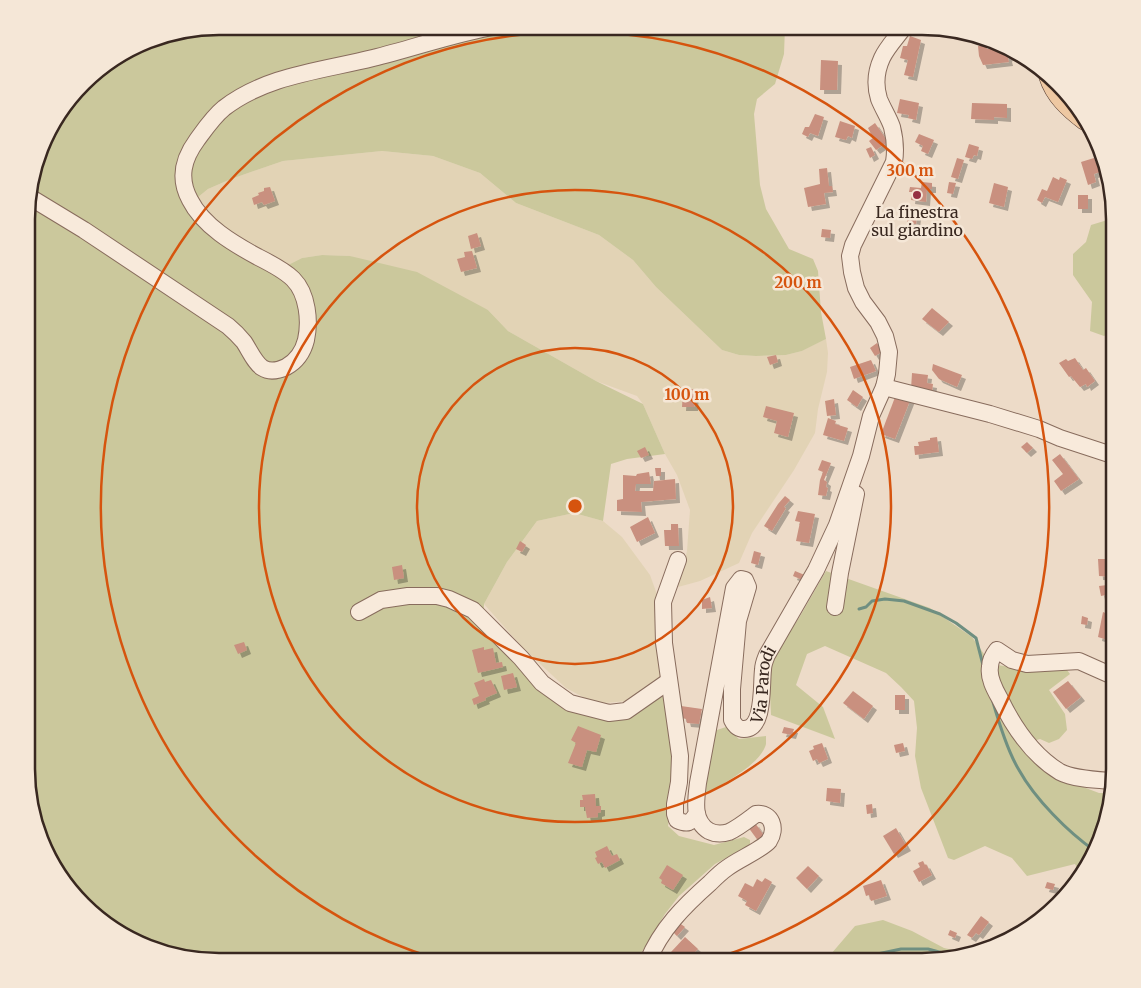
<svg xmlns="http://www.w3.org/2000/svg" width="1141" height="988" font-family="Merriweather,serif">
<style>
.farmland{fill:#e2d3b5}
.green{fill:#cbc89c}
.lines{fill:none;stroke-linecap:round;stroke-linejoin:round}
.stream{stroke:#6f8f81;stroke-width:3}
.building{fill:#c9907f;filter:url(#shadow)}
.minor-casing{stroke:#886c5d;stroke-width:18}
.major-casing{stroke:#563c31;stroke-width:21}
.minor{stroke:#f8eadb;stroke-width:16}
.major{stroke:#eec8a2;stroke-width:20}
.ring{fill:none;stroke:#d6540e;stroke-width:2.5}
.poi-dot{fill:#953043;stroke:#f5e7d7;stroke-width:2}
.labels{text-anchor:middle;stroke-width:5;stroke-linejoin:round;paint-order:stroke}
.poi-label{font-size:16px;fill:#392820;stroke:#f5e7d7}
.street-label{font-size:16px;fill:#392820;stroke:#f5e7d7}
.rim{fill:none;stroke:#392820;stroke-width:2.5}
.centre{fill:#d6540e;stroke:#f5e7d7;stroke-width:2.5}
.ring-label{font-size:15px;text-anchor:middle;font-weight:bold;fill:#d6540e;stroke:#f5e7d7;stroke-width:5;stroke-linejoin:round;paint-order:stroke}
</style>
<defs>
<filter id="shadow"><feDropShadow dx="4" dy="4" stdDeviation="0" flood-color="#0004"/></filter>
</defs>
<rect width="100%" height="100%" fill="#eddbc8"/>
<!-- farmland -->
<g class="farmland">
<path d="M567 26H615L602 32 583 36 571 30Z"/>
<path d="M382 151 433 156 480 173 516 203 599 235 633 260 656 287 722 350 739 355 756 356 786 355 802 351 826 339 828 353 827 372 818 409 815 433 794 470 752 533 739 563 700 581 678 587 687 551 690 510 677 475 665 454 643 404 637 396 596 381 508 331 488 310 350 256 322 255 302 258 288 265 264 251 238 239 211 216 197 198 208 189 231 179 283 161Z"/>
<path d="M574 513 603 521 622 537 650 575 659 600 661 677 628 701 604 703 585 698 566 688 523 648 484 604 507 562 537 521Z"/>
</g>
<!-- green -->
<g class="green">
<path d="M219 26H470L227 99 179 187 285 281 292 289 296 297 301 319 299 341 288 359 272 363 263 361 47 199 30 188 52 123 92 74 157 37Z"/>
<path d="M550 26H565L583 35 602 32 615 26 785 27 784 54 775 84 757 99 754 114 760 185 766 209 789 249 813 259 818 271 821 312 826 339 802 351 786 355 756 356 739 355 722 350 656 287 633 260 599 235 516 203 480 173 433 156 382 151 283 161 231 179 208 189 197 198 190 178 193 155 224 117 262 94 298 81 474 37 505 31 533 29Z"/>
<path d="M28 204 90 242 224 331 238 346 259 374 309 349 288 265 302 258 322 255 350 256 417 272 488 310 508 331 596 381 643 404 665 454 627 459 611 464 603 521 574 513 537 521 507 562 484 604 483 628 600 718 663 694 674 769 673 796 668 826 679 836 714 845 744 837 750 840V844L748 846 715 864 679 896 665 914 640 955 638 961 219 962 145 947 82 905 41 843 27 782Z"/>
<path d="M1114 218V312L1110 313 1114 320V331L1104 336 1090 331 1092 302 1073 275V254L1086 242 1091 225Z"/>
<path d="M826 571 930 608 972 637 991 664 1022 669 1067 670 1070 674 1049 690 1065 714 1067 730 1059 739 1049 743 1040 739 1033 741 1062 779 1099 793H1110L1100 843 1080 873 1075 864 1027 876 1012 858 985 846 954 860 948 858 921 788 915 756 917 728 914 701 901 687 886 673 825 646 807 654 796 685 823 707 835 739 771 715 769 671 778 648 799 618Z"/>
<path d="M726 727 739 739 766 736C766 739 766 742 766 744 761 764 723 784 706 794L707 764 714 731Z"/>
<path d="M883 920 912 931 944 948 967 953 935 961H825L855 926Z"/>
</g>
<g class="lines">
<!-- stream -->
<g class="stream">
<path d="M859 609 866 607 872 601 885 599 904 601 940 614 956 623 976 638 983 665"/>
<path d="M993 702C999 723 1008 752 1019 770 1035 799 1068 832 1095 851"/>
<path d="M844 961 901 949H928L954 956"/>
</g>
</g>
<!-- building -->
<g class="building">
<path d="M910 36 921 40 913 77 904 75 908 60 900 58 903 46H907Z"/>
<path d="M995 43 1008 47 1010 54 1008 58 1009 62 983 65 979 56 978 46H986L987 49H991L992 45Z"/>
<path d="M821 60 838 61 837 90H820Z"/>
<path d="M900 99 919 103 916 120 908 118 909 115 897 113Z"/>
<path d="M972 103 1007 104V118L994 117V120L971 119Z"/>
<path d="M815 114 824 117 818 136 810 133 808 137 802 134 805 127H809Z"/>
<path d="M840 121 855 126 852 138 848 136 846 140 835 137Z"/>
<path d="M875 123 888 142 876 150 869 141 873 138 868 128Z"/>
<path d="M919 134 934 140 928 154 921 151 923 146 915 142Z"/>
<path d="M969 144 979 147 977 156 974 155 972 159 965 157Z"/>
<path d="M871 147 875 155 870 158 866 149Z"/>
<path d="M957 158 964 160 958 179 951 177Z"/>
<path d="M1094 158 1100 172 1094 174 1096 182 1088 185 1081 162Z"/>
<path d="M827 168 829 186H832L833 192 824 193 826 204 808 207 804 188 820 184 819 169Z"/>
<path d="M1053 177 1059 180 1060 177 1067 180 1058 202 1045 197 1042 203 1037 200 1042 189 1047 191Z"/>
<path d="M922 182 932 183V189H927L926 202 911 200 912 192H909L910 187 921 188Z"/>
<path d="M949 182 956 183 953 194 947 193Z"/>
<path d="M994 183 1008 187 1004 207 989 203Z"/>
<path d="M270 187 275 201 264 205 262 202 254 205 252 198 259 195 258 193 264 191V188Z"/>
<rect x="1078" y="195" width="10" height="14"/>
<path d="M908 214 917 215 916 224 907 223Z"/>
<path d="M822 229 831 230 830 238 821 237Z"/>
<path d="M477 233 481 246 471 249 468 236Z"/>
<path d="M472 251 477 268 461 272 457 259 465 257 464 252Z"/>
<path d="M932 308 949 322 939 332 922 319Z"/>
<path d="M877 343 882 352 875 356 870 348Z"/>
<path d="M776 355 778 362 770 365 767 357Z"/>
<path d="M1075 358 1083 370 1086 368 1095 381 1087 387 1086 384 1080 387 1071 376 1069 377 1059 363 1066 359 1068 361Z"/>
<path d="M871 360 876 371 854 379 850 367Z"/>
<path d="M933 364 962 375 957 387 939 379 932 370Z"/>
<path d="M912 373 928 375 927 383 933 384 932 392 911 389Z"/>
<path d="M683 389H695L694 407H682Z"/>
<path d="M853 390 863 397 857 407 847 400Z"/>
<path d="M897 392 911 398 895 439 881 434Z"/>
<path d="M834 399 836 415 827 416 825 401Z"/>
<path d="M766 406 794 413 788 437 774 433 777 421 763 417Z"/>
<path d="M828 418 836 421 835 424 848 428 844 441 823 435Z"/>
<path d="M937 437 939 452 915 455 914 446H919L918 442 930 440V438Z"/>
<path d="M1027 442 1033 448 1027 453 1021 447Z"/>
<path d="M645 447 649 455 641 458 637 451Z"/>
<path d="M1060 454 1079 479 1061 491 1054 481 1063 474 1052 460Z"/>
<path d="M822 460 831 463 824 480 827 482 826 487 828 488 826 496 818 495 820 480 823 472 818 470Z"/>
<path d="M655 468H661V476H656Z"/>
<path d="M649 472 651 484H636L635 491H653L654 481 675 479 676 499 641 502 642 512 617 511V500L623 499V475L636 476 637 474Z"/>
<path d="M785 496 790 500 784 507 786 508 772 531 764 526 778 504Z"/>
<path d="M798 511 815 514 809 543 796 541 800 522 795 521Z"/>
<path d="M648 517 655 533 637 542 630 527Z"/>
<path d="M671 524H678L679 546H665L664 530H671Z"/>
<path d="M520 541 526 545 522 552 516 549Z"/>
<path d="M754 551 761 553 758 565 751 563Z"/>
<path d="M1098 559H1109V565H1115V577L1099 576Z"/>
<path d="M402 565 404 578 394 580 392 567Z"/>
<path d="M795 571 807 576 805 581 793 576Z"/>
<path d="M1115 584V593L1101 596 1099 586Z"/>
<path d="M710 597 712 608 702 609V600Z"/>
<path d="M1103 612 1115 617V627L1108 625 1106 631 1113 634 1111 641 1098 637Z"/>
<path d="M1082 616 1088 618 1087 625 1081 624Z"/>
<path d="M244 642 247 650 238 654 234 645Z"/>
<path d="M484 647V650L493 648 496 663 502 662 503 667 478 673 472 650Z"/>
<path d="M513 673 517 687 504 690 501 676Z"/>
<path d="M484 679 485 682 491 680 497 693 485 698 486 700 474 705 472 699 479 696 474 683Z"/>
<path d="M1068 681 1081 697 1066 709 1053 692Z"/>
<path d="M853 691 873 706 864 719 843 703Z"/>
<rect x="895" y="695" width="10" height="15"/>
<path d="M681 706 702 709 699 724 687 723 686 719 682 718Z"/>
<path d="M578 726 601 735 596 752 587 750 582 767 568 763 576 743 571 740Z"/>
<path d="M784 727 794 729 792 735 782 733Z"/>
<path d="M822 743 828 759 819 763 817 759 813 761 809 751 814 749 813 746Z"/>
<path d="M903 743 905 751 896 753 894 745Z"/>
<path d="M827 788 841 789 840 803 826 801Z"/>
<path d="M595 794 596 806H601V812L598 813V817L587 818 585 807H580V800H583L582 795Z"/>
<path d="M872 804 873 813 867 814 866 805Z"/>
<path d="M755 823 765 837 759 842 748 827Z"/>
<path d="M896 828 907 847 894 854 883 836Z"/>
<path d="M607 846 612 856 617 854 620 860 605 868 602 862 598 864 595 858 597 857 595 852Z"/>
<path d="M923 861 925 865 926 864 932 875 919 882 913 871 920 867 918 863Z"/>
<path d="M667 865 683 875 673 890 661 883 662 880 659 878Z"/>
<path d="M808 866 819 876 807 889 796 878Z"/>
<path d="M765 878 772 882 756 911 745 905 747 901 738 896 745 883 753 887 757 879 762 882Z"/>
<path d="M881 880 887 896 871 901 869 895 866 896 863 886Z"/>
<path d="M1047 882 1055 884 1053 890 1045 888Z"/>
<path d="M981 916 989 922 979 935 976 933 972 938 967 935Z"/>
<path d="M678 922 685 927 677 936 671 930Z"/>
<path d="M950 930 957 933 955 938 948 935Z"/>
<path d="M685 937 698 949 689 958 693 961H681L671 952Z"/>
</g>
<g class="lines">
<defs>
<g id="minor">
<path d="M28 196 84 230 228 326C234 331 239 336 244 342 255 359 260 379 286 367 297 361 303 352 306 340 310 322 308 294 293 279 284 270 270 263 258 257 234 244 203 226 190 200 178 178 183 159 197 140 205 129 213 117 224 108 267 75 321 71 373 58 414 48 455 33 497 26"/>
<path d="M884 387 990 414 1039 429 1060 438 1115 456"/>
<path d="M678 560 663 602 664 643 680 756 679 782 675 804V814L677 820C688 825 690 823 697 814"/>
<path d="M835 607 840 573 856 494"/>
<path d="M359 612 381 600 408 596H437L449 599 473 610 521 658 542 683 570 703 609 713 626 711 669 681"/>
<path d="M1112 781C1098 780 1073 779 1060 772 1032 755 1014 728 1000 699 995 690 988 678 990 667 990 661 993 655 997 650L1012 660 1027 664 1079 661 1115 677"/>
<path id="s1" d="M648 961C661 929 684 906 710 883 715 878 721 872 727 868 737 860 763 849 769 841 777 829 772 812 756 814 748 820 738 828 729 832 723 834 715 834 709 831 692 821 696 800 698 783L734 588 741 579 745 580 748 587 738 621 732 689V720C735 726 738 729 744 729 765 729 761 685 763 670 763 664 765 660 767 655L816 570 837 525 861 456 871 416 884 387 887 374 889 352 885 336 878 322 863 302 856 288 852 272 850 256 853 245 894 162C896 150 895 139 892 127 889 118 883 109 879 99 875 86 876 71 882 58 887 47 897 37 904 27"/>
</g>
<path id="major" d="M1049 76C1055 95 1069 108 1085 120"/>
</defs>
<!-- minor casing -->
<use href="#minor" class="minor-casing"/>
<!-- major casing -->
<use href="#major" class="major-casing"/>
<!-- minor -->
<use href="#minor" class="minor"/>
<!-- major -->
<use href="#major" class="major"/>
</g>
<!-- distance rings -->
<g class="ring">
<circle cx="575" cy="506" r="158"/>
<circle cx="575" cy="506" r="316"/>
<path d="M440 960A474 474 0 1 1 710 960"/>
</g>
<!-- markers -->
<circle class="poi-dot" cx="917" cy="195" r="5"/>
<g class="labels">
<!-- poi labels -->
<g class="poi-label">
<text x="917" y="218">La finestra<tspan x="917" dy="18">sul giardino</tspan></text>
</g>
<!-- street labels -->
<g class="street-label">
<text dy="6" stroke="none"><textPath href="#s1" startOffset="742">Via Parodi</textPath></text>
</g>
</g>
<!-- crop -->
<path d="M0 0H1141V988H0ZM219 35H922A184 184 0 0 1 1106 219V769A184 184 0 0 1 922 953H219A184 184 0 0 1 35 769V219A184 184 0 0 1 219 35Z" fill="#f5e7d7" fill-rule="evenodd"/>
<path class="rim" d="M219 35H922A184 184 0 0 1 1106 219V769A184 184 0 0 1 922 953H219A184 184 0 0 1 35 769V219A184 184 0 0 1 219 35Z"/>
<circle cx="575" cy="506" r="8" class="centre"/>
<g class="ring-label">
<text x="910" y="176">300 m</text>
<text x="798" y="288">200 m</text>
<text x="687" y="400">100 m</text>
</g>
</svg>
